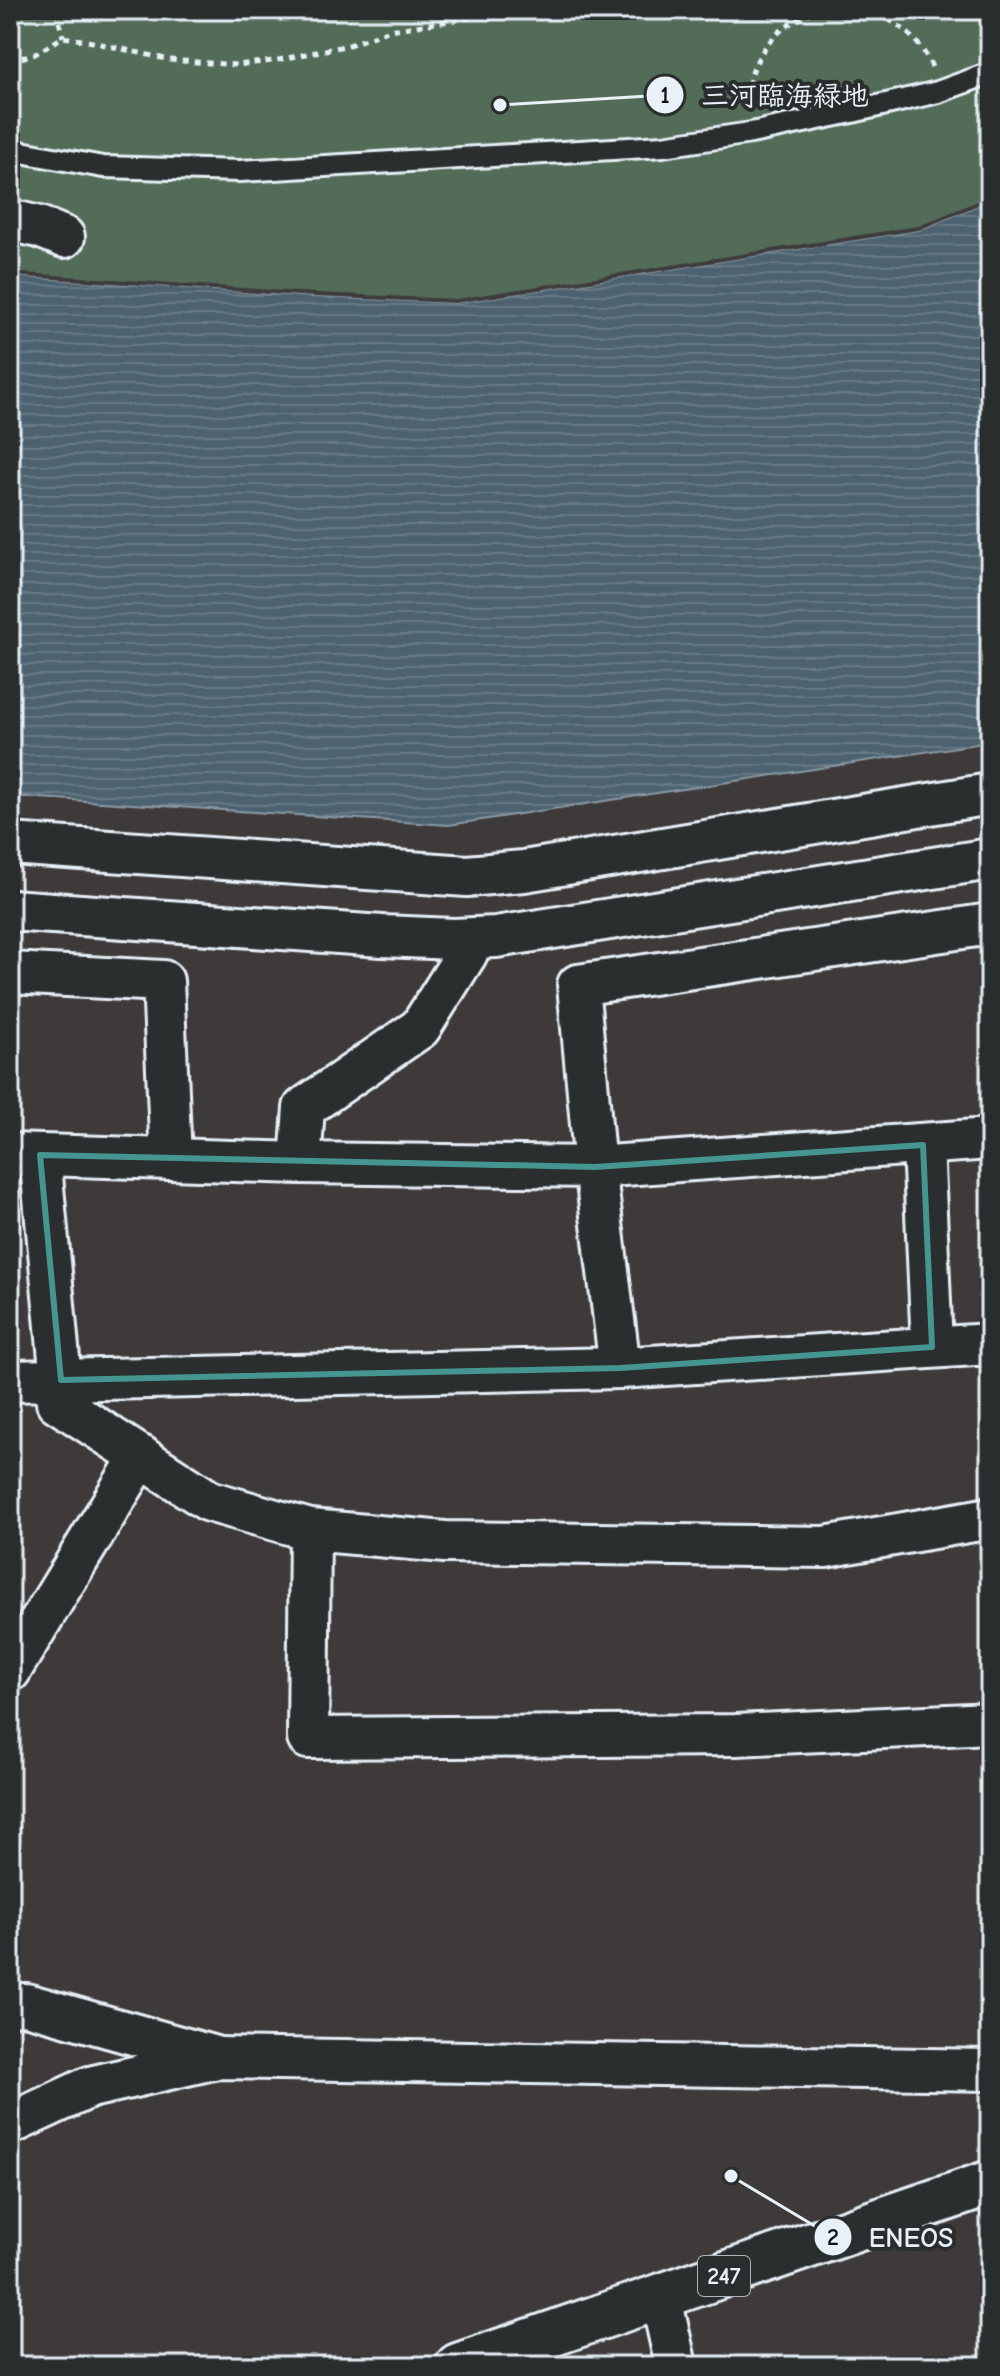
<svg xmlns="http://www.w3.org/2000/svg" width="1000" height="2376" font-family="'Comic Neue','Klee One',sans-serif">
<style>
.green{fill:#536c59;stroke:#9eaea8;stroke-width:2}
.water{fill:url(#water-rules);stroke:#8b9ba6;stroke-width:2}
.pier{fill:#3e3a3a}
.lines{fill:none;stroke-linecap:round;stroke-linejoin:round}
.lane-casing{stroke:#e8f1f8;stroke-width:26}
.street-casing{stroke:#e8f1f8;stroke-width:46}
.highway-casing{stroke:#e8f1f8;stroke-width:50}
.path{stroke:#e8f1f8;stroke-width:5;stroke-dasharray:6 6;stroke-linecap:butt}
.lane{stroke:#2a2d2e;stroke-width:20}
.street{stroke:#2a2d2e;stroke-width:40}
.highway{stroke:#2a2d2e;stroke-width:44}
.marked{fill:none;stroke:#459590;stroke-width:6;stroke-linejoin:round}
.labels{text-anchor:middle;stroke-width:8;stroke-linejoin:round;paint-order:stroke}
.shield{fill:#2a2d2e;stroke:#afb6bb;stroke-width:2}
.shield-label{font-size:24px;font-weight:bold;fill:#e8f1f8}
.leader{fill:none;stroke:#e8f1f8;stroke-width:3}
.callout-dot{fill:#e8f1f8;stroke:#2a2d2e;stroke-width:3}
.mark-label{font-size:24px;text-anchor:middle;font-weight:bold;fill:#111}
.callout-label{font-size:28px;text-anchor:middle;font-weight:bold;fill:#e8f1f8;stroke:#2a2d2e;stroke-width:8;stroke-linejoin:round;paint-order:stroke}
</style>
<defs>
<pattern id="water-rules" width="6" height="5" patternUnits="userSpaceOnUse" patternTransform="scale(2)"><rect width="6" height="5" fill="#4d6270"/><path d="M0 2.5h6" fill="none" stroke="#677985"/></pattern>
</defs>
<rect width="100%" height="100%" fill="#3e3a3a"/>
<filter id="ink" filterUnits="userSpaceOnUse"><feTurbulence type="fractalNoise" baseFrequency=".0125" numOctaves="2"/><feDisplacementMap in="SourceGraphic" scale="16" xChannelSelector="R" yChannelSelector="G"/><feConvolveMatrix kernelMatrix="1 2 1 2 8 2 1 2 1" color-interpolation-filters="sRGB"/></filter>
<g filter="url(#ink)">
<!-- green -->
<path class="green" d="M10 10H990V200L919 230 456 303 315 297 10 276Z"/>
<!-- water -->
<path class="water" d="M990 200V742L449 825 10 796V276L315 297 456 303 919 230Z"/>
<!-- pier -->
<path class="pier" d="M990 196V200L919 230 456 303 315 297 10 276V272L316 293 456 299 918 226Z"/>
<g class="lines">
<defs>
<path id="lane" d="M10 150 103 167 240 171 663 146 751 133 852 112 938 92 990 73"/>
<g id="street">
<path d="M10 220 39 227 64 237"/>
<path d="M10 844 467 876 524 871 990 794"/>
<path d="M10 910 382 936 454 939 496 937 990 859"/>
<path d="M10 973 163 981 171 1159"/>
<path d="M923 1145 932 1347"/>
<path d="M10 1154 300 1163 595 1167 990 1139"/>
<path d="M40 1155 61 1380 57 1402 209 1501 310 1530 445 1542 825 1547 990 1518"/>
<path d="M300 1163 304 1108 420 1028 467 953 464 939"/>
<path d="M620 1368 595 1167 578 985 990 924"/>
<path d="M10 1381 620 1368 990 1344"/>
<path d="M310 1530 308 1738 736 1735 990 1723"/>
<path d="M10 1671 141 1456"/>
<path d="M10 2005 26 2004 215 2057"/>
<path d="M10 2124 90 2087 217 2058 990 2070"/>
<path d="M661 2298 676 2366"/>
</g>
<path id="highway" d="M458 2366 990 2183"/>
</defs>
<!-- lane casing -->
<use href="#lane" class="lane-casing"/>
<!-- street casing -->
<use href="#street" class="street-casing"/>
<!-- highway casing -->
<use href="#highway" class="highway-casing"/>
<!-- path -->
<g class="path">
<path d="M56 10 63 37"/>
<path d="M569 10 637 17 677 10"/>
<path d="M866 10C897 20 919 38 932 67"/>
<path d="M10 61 35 54 63 37 88 41 170 60 236 65 273 61 349 45 390 30 489 15 547 10"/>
<path d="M746 109C747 61 772 26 818 10"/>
</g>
<!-- lane -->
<use href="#lane" class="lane"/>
<!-- street -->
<use href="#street" class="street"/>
<!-- highway -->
<use href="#highway" class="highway"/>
</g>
</g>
<!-- marked area -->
<path class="marked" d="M923 1145 932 1347 620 1368 61 1380 40 1155 595 1167Z"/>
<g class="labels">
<!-- shield labels -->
<rect class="shield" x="698" y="2256" width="52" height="40" rx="6"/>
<g class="shield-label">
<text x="724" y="2284">247</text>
</g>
</g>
<!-- callouts -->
<path class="leader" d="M500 105L665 95M731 2176L833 2237"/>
<g class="callout-dot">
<circle cx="500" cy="105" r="8"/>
<circle cx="731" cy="2176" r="8"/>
<circle cx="665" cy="95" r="20"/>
<circle cx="833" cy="2237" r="20"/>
</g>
<g class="mark-label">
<text x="665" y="103">1</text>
<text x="833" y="2245">2</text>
</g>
<g class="callout-label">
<text x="785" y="105">三河臨海緑地</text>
<text x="911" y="2247">ENEOS</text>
</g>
<!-- margin -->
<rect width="1000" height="2376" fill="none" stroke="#2a2d2e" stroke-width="40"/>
<rect x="20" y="20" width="960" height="2336" fill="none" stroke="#e8f1f8" stroke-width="3" filter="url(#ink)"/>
</svg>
